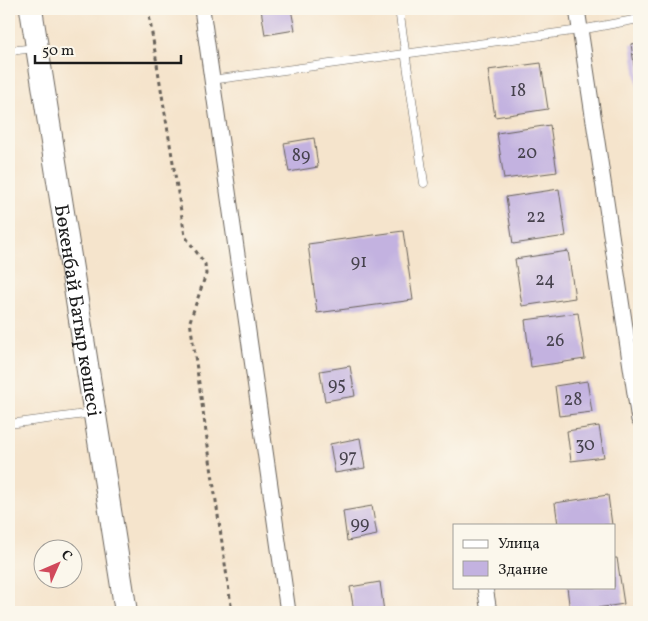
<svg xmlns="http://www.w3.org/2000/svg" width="648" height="621" font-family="Vollkorn,serif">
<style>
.building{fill:#c3b2e0}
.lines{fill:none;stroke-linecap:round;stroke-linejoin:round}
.lane-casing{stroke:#68625a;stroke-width:9}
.street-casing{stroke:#68625a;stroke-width:17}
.secondary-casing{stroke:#68625a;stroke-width:24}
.path{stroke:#68625a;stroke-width:3;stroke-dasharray:4 4;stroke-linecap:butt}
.lane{stroke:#fff;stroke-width:8}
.street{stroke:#fff;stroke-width:15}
.secondary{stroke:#fff;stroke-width:22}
.labels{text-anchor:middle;stroke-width:4;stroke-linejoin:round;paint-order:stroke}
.number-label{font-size:18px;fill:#46424d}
.street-label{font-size:20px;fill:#1c1c1c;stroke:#fbf7ec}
</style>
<rect width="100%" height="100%" fill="#fbf7ec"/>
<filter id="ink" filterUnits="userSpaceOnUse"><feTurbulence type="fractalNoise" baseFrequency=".02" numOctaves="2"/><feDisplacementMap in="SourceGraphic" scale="10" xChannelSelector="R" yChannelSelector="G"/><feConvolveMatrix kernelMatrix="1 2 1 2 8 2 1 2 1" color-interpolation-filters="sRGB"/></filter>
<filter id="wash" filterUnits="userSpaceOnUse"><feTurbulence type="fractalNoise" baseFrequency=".0096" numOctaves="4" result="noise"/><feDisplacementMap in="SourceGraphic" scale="20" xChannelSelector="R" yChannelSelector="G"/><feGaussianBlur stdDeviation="1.12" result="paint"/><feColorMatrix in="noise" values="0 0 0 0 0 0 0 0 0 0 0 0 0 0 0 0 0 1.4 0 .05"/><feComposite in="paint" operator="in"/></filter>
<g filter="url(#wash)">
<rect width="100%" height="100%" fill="#f5e4cc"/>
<g id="blocks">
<!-- building -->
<g class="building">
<path d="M261 9H291L295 30 265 35Z"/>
<path d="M639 43V91H638L631 44Z"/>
<path d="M541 63 548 109 495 117 488 70Z"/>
<path d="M550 125 557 172 504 179 497 133Z"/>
<path d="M314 138 318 167 289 172 284 143Z"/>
<path d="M559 189 566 236 513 244 506 197Z"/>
<path d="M403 231 413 300 317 313 308 244Z"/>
<path d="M568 251 575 298 522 306 515 259Z"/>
<path d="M578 313 585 359 531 367 525 320Z"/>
<path d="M350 366 355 396 325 401 320 371Z"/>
<path d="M587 381 592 412 559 416 555 386Z"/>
<path d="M599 426 604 457 571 461 567 431Z"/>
<path d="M360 438 365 468 335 473 330 444Z"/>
<path d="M608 495 612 525H558L555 503Z"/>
<path d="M372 506 377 535 347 541 343 511Z"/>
<path d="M614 558H617L624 604 570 612 567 587H614Z"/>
<path d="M380 582 384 612H354L350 587Z"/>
</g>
</g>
</g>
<g filter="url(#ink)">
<use href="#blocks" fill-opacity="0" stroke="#68625a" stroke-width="1"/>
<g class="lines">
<defs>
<g id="lane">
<path d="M399 9 424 183"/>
<path d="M9 51 35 48"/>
<path d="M211 80 580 30 639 19"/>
<path d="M9 424 93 413"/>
</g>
<g id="street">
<path d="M202 9 288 612"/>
<path d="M577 9 639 420"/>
<path d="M485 587 489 612"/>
</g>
<g id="secondary">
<path id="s1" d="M31 9 126 612"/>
</g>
</defs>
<!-- lane casing -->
<use href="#lane" class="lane-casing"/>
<!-- street casing -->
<use href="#street" class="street-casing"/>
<!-- secondary casing -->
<use href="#secondary" class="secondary-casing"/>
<!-- path -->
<path class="path" d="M148 9 185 236 205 264 206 274 190 321 232 612"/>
<!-- lane -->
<use href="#lane" class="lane"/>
<!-- street -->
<use href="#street" class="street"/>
<!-- secondary -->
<use href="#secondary" class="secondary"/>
</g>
</g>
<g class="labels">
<!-- number labels -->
<g class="number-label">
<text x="518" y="96">18</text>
<text x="527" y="158">20</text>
<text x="301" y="161">89</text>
<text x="536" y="222">22</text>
<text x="359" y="267">91</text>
<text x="545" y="285">24</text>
<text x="555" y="346">26</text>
<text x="337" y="390">95</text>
<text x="573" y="405">28</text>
<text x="585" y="450">30</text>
<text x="348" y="462">97</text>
<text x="360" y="529">99</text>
</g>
<!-- street labels -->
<g class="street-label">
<text dy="7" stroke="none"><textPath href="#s1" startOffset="305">Бөкенбай Батыр көшесі</textPath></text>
</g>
</g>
<!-- margin -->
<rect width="648" height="621" fill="none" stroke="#fbf7ec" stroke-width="30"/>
<!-- legend -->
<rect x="453" y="524" width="162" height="65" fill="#fbf7ec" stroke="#a29f99"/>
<rect x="463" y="540" width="25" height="8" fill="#ffffff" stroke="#a29f99"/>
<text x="498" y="548" font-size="15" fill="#1c1c1c">Улица</text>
<rect x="463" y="561" width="25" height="15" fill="#c3b2e0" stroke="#a29f99"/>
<text x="498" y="574" font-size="15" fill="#1c1c1c">Здание</text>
<!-- north arrow -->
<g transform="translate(58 564) rotate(45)"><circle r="24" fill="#fbf7ec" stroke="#a29f99"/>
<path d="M0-4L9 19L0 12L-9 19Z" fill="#d1495b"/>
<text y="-8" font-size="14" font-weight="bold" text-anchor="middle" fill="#1c1c1c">С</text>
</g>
<!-- scale -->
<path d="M35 55v8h146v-8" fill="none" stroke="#1c1c1c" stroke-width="2.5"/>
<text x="42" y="55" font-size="15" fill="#1c1c1c" stroke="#fbf7ec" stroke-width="4" paint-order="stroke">50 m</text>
</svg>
